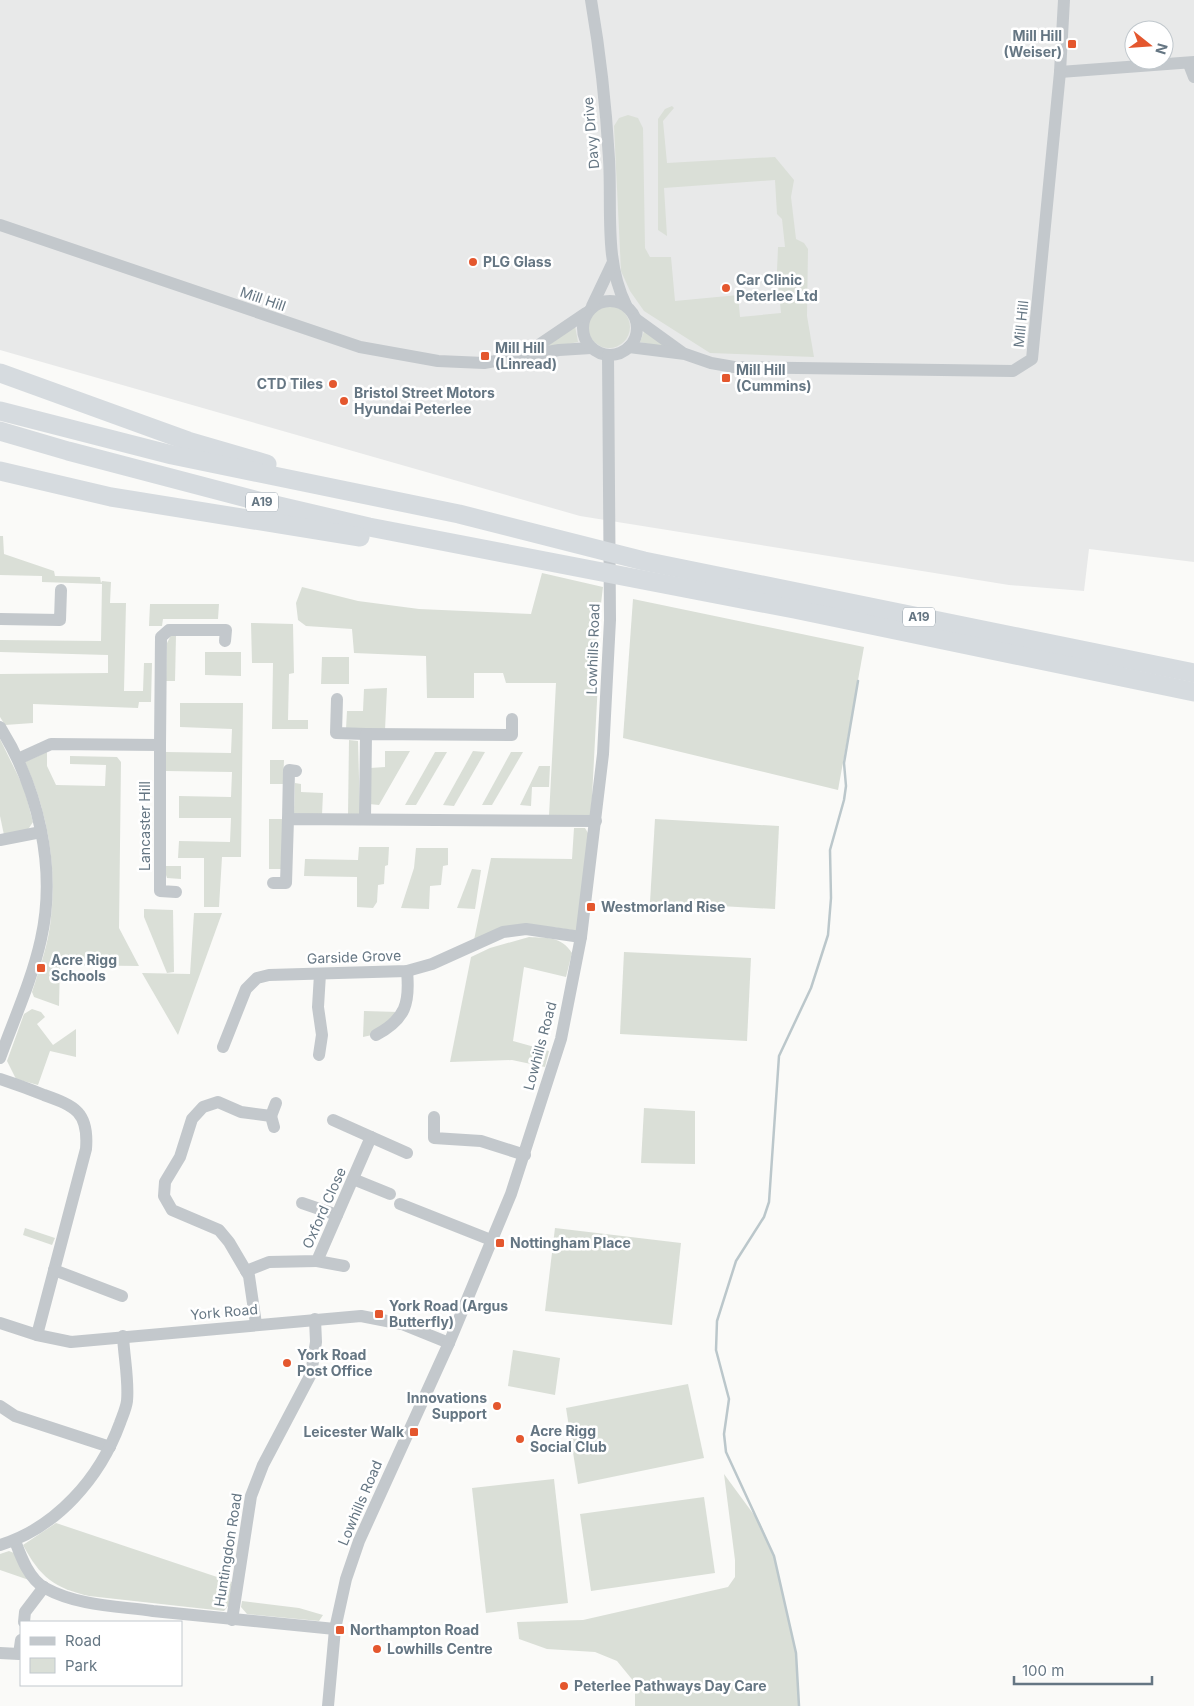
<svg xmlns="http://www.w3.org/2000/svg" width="1194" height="1706" font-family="Inter,sans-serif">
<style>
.built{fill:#e8e9e9;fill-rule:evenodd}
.green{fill:#dadfd7}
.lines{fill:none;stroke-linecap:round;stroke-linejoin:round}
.stream{stroke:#bbc7cb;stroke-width:2.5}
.minor{stroke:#c3c8cc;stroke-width:12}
.highway{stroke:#d6dbdf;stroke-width:19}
.poi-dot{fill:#e4572e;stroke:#fff;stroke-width:2}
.labels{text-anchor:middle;stroke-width:5;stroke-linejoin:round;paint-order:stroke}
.shield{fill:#fff;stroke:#939fa8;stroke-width:1}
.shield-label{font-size:12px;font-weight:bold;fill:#657683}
.poi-label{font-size:14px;font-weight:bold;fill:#657683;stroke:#fff;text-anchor:start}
.street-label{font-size:14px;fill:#657683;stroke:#fff}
</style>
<rect width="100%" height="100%" fill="#fafaf8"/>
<!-- built -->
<path class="built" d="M0 0H1194V562L1089 549 1084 591 1009 585 580 516 0 350ZM1134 30H1164V60H1134Z"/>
<!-- green -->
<g class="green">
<path d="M672 106 674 108 663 121 667 163 775 157 794 180 791 197 796 239 804 243 808 249 807 316 814 357 710 353 644 311 630 291 621 271 614 126 619 118 628 115 638 118 643 128 645 248 650 257H671L675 301 738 295 740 317 781 313 777 271 778 247H785L782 219 777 214 775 180 664 188 667 236 658 230V119L665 109Z"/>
<circle cx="609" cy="327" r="21"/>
<path d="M575 326 578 342 544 349Z"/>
<path d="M645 329 669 348 640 342Z"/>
<path d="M0 536H3L4 554 54 571 55 576 100 577 101 583 102 581 111 582 110 603H126L124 691H143L144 663H152L151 702H139L138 708 33 704V723L5 725 0 717V674L108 673V655L0 652V640L101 641 102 584 42 582V576L0 575Z"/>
<path d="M542 573 603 587 596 644 598 682 591 817 549 816 556 683H506L503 673H474V698H427L426 656 354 653 352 629 306 626 298 620 296 603 302 587 358 601 419 609 531 614Z"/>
<path d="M633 599 864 647 838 790 623 738Z"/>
<path d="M150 604H219L218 619H163L162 626H149Z"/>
<path d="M251 623 293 624 294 673 289 674 288 720H308V729H272L273 663H252Z"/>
<path d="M171 635H176L175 681H166L167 643Z"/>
<path d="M205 652H241V676L205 675Z"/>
<path d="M322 657H349V684H321Z"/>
<path d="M387 688 385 730 346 729 347 711H363L364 689Z"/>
<path d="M180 703H243L241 857H222L219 907H204V858H178L179 841 230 842 231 818H179V796L231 797 232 772 166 771V752L231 753 232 729 180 727Z"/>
<path d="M0 739 24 788 33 822 27 831 4 835 0 816Z"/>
<path d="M349 740 358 741 360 814 348 815Z"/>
<path d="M385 751H410L379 805 369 804 370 768 385 767Z"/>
<path d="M473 751 485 752 454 806 443 805Z"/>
<path d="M47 752V766L56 785 105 786 106 765 70 764V756L117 757 121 762 119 928 139 966 60 965 59 1006 34 997 32 992C40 967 49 942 51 917 57 865 47 810 25 762Z"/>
<path d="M435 752H447L416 805H405Z"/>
<path d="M511 752H523L492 805H482Z"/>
<path d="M270 760H284L283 784H270Z"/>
<path d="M539 766H550L549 787H532L531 806 520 805Z"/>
<path d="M295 783 301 784V792L323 793 322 815 294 813Z"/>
<rect x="269" y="819" width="14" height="50"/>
<path d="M655 819 779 826 775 909 650 902Z"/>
<path d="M574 828H585L591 838 578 931 552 927 474 940 491 858 572 859Z"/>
<path d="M359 847H389L388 865 385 866 384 884 378 885 377 902 373 908 357 907V877L304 876 305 859 358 860Z"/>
<path d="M416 848H448V865L443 866 441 885 430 886 429 909 401 908 414 868Z"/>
<path d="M163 866H181V879L167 878Z"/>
<path d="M472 869 481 870 475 909 457 908Z"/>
<path d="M144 909 173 910 174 972 167 973 144 917Z"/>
<path d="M194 913H222L178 1035 142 973 190 974Z"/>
<path d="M529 937C547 938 561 936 572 953L566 977 524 967 513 1041 549 1051 545 1067 512 1060 450 1062 471 957 490 948Z"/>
<path d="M624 952 751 958 747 1041 620 1034Z"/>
<path d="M32 1009 41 1012 45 1017 37 1024 53 1045 76 1029V1057L50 1051 38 1085 16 1079 7 1061 24 1014Z"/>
<path d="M364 1011 399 1012 372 1035 363 1037Z"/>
<path d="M644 1108 695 1111V1164L641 1163Z"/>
<path d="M25 1228 55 1238 52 1245 23 1235Z"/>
<path d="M555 1228 681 1243 672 1325 545 1311Z"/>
<path d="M513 1350 560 1358 555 1395 508 1386Z"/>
<path d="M688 1384 704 1458 578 1484 566 1408Z"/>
<path d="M724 1474 760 1523 774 1556 796 1653 799 1706H635V1683L617 1661 595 1652 547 1649 519 1639 517 1622 583 1620 728 1587 735 1577V1560Z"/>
<path d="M554 1479 568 1603 486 1613 472 1488Z"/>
<path d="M704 1497 715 1573 591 1591 580 1514Z"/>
<path d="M56 1523 232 1582 229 1605 224 1611 89 1596C54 1588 40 1577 23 1545Z"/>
<path d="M9 1551 14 1553 29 1580 0 1570V1554Z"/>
<path d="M242 1601 299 1608 323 1615 319 1621 247 1614 241 1607Z"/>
</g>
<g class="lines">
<!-- stream -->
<path class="stream" d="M799 1706 796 1653 774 1556 726 1452 724 1434 729 1399 716 1350 717 1321 736 1261 764 1217 769 1202 779 1056 811 988 828 935 831 898 830 850 844 800 846 786 844 763 858 681"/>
<!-- minor -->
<g class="minor">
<path d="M591 0C600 52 606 106 609 159 612 208 604 261 626 305"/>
<path d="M1189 64 1194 77"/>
<path d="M1060 72 1194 62"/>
<path d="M0 225 360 347 438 361 484 363 559 350 591 348"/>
<circle cx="610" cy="328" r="27"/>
<path d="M592 306 612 264"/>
<path d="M636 319 683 353"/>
<path d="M629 347 685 354 711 363 734 367 1013 371 1032 359 1060 72 1064 0"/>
<path d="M527 353 586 313"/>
<path d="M0 619 60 620 61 590"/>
<path d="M337 699 336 733 366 734"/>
<path d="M0 727C38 788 57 868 41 939 32 980 14 1019 0 1058"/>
<path d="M160 745 161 637 169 630H226L225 641"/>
<path d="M18 759 51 744 160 745V891L176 892"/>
<path d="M288 819 289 770 296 771"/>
<path d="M365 819 366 734 512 735V719"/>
<path d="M0 840 41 832"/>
<path d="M273 883H286L288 819 596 821"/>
<path d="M376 1035C406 1019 410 1003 407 971"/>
<path d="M223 1047 246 989 257 978 269 975 407 971 432 964 503 932 526 929 581 937"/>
<path d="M319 1055 322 1035 318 1007 320 974"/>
<path d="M0 1079C15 1084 29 1089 44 1095 75 1106 89 1112 86 1149L37 1335"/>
<path d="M271 1116 276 1103"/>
<path d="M434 1117V1138L481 1141 525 1155"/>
<path d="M333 1120 371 1137"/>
<path d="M353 1179 390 1194"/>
<path d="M302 1203 337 1215"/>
<path d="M400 1204 491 1240"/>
<path d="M317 1261 344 1266"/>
<path d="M54 1270 122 1296"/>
<path d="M246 1271 269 1262 317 1261 371 1137 407 1153"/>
<path d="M0 1323 37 1335 71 1342 361 1316 402 1324 449 1343"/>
<path d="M256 1324 249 1276 229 1242 219 1230 172 1210 164 1196 165 1182 180 1157 192 1119 203 1107 218 1102 241 1112 271 1116 274 1127"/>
<path d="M0 1406 15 1416 110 1447"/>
<path d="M15 1541C21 1557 29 1579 45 1588 78 1606 117 1606 153 1611 213 1617 274 1623 335 1629"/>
<path d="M0 1545C56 1528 100 1478 120 1423 122 1417 126 1409 127 1401 129 1381 124 1357 123 1336"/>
<path d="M232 1620 251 1496 263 1465 311 1374 316 1342 315 1319"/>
<path d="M24 1622 25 1612 44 1587"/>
<path d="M0 1653 19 1654 21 1640"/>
<path d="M328 1706 335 1629 346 1579 359 1541 449 1343 511 1194 561 1039 581 937 603 754 610 620 608 355"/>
</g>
<!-- highway -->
<g class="highway">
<path d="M0 373 188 441 267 464"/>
<path d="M0 411 172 455 459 514 644 561 1194 673"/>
<path d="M0 431 68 451 262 502 369 527 794 609 1194 692"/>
<path d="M0 471 111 497 360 537"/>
</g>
</g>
<!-- markers -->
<g class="poi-dot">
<rect x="1067" y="39" width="10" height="10" rx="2.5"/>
<circle cx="473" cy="262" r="5"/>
<circle cx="726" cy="288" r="5"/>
<rect x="480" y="351" width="10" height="10" rx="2.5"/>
<rect x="721" y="373" width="10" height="10" rx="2.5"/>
<circle cx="333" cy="384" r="5"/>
<circle cx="344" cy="401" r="5"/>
<rect x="586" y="902" width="10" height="10" rx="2.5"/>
<rect x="36" y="963" width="10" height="10" rx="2.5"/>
<rect x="495" y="1238" width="10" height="10" rx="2.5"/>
<rect x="374" y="1309" width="10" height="10" rx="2.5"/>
<circle cx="287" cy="1363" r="5"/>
<circle cx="497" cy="1406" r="5"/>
<rect x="409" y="1427" width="10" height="10" rx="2.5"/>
<circle cx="520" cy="1439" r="5"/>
<rect x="335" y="1625" width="10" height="10" rx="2.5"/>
<circle cx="377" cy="1649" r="5"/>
<circle cx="564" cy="1686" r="5"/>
</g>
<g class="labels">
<!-- shield labels -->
<g class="shield">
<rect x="246" y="492.5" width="32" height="19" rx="4"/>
<rect x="903" y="607.5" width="32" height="19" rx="4"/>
</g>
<g class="shield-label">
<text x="262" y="506">A19</text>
<text x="919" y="621">A19</text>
</g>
<!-- poi labels -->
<g class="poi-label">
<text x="1062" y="41" text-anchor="end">Mill Hill<tspan x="1062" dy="16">(Weiser)</tspan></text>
<text x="483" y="267">PLG Glass</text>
<text x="736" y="285">Car Clinic<tspan x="736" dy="16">Peterlee Ltd</tspan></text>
<text x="495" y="353">Mill Hill<tspan x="495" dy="16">(Linread)</tspan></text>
<text x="736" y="375">Mill Hill<tspan x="736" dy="16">(Cummins)</tspan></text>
<text x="323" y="389" text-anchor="end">CTD Tiles</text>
<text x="354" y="398">Bristol Street Motors<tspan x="354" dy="16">Hyundai Peterlee</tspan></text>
<text x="601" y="912">Westmorland Rise</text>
<text x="51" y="965">Acre Rigg<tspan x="51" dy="16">Schools</tspan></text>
<text x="510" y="1248">Nottingham Place</text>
<text x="389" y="1311">York Road (Argus<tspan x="389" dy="16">Butterfly)</tspan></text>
<text x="297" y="1360">York Road<tspan x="297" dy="16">Post Office</tspan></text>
<text x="487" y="1403" text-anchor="end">Innovations<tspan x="487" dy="16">Support</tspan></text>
<text x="530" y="1436">Acre Rigg<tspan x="530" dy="16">Social Club</tspan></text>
<text x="404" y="1437" text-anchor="end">Leicester Walk</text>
<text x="350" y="1635">Northampton Road</text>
<text x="387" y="1654">Lowhills Centre</text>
<text x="574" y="1691">Peterlee Pathways Day Care</text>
</g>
<!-- street labels -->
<g class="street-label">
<text transform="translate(591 133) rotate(-95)" y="5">Davy Drive</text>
<text transform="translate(263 299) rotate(19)" y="5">Mill Hill</text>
<text transform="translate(1021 324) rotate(-84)" y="5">Mill Hill</text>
<text transform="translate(593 649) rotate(-88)" y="5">Lowhills Road</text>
<text transform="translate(145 826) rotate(-90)" y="5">Lancaster Hill</text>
<text transform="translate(354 957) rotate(-2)" y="5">Garside Grove</text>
<text transform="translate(540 1046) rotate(-75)" y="5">Lowhills Road</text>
<text transform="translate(324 1208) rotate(-66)" y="5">Oxford Close</text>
<text transform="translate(224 1312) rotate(-5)" y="5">York Road</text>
<text transform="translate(360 1503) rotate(-67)" y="5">Lowhills Road</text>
<text transform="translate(228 1550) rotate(-81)" y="5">Huntingdon Road</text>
</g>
</g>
<!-- legend -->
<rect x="20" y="1621" width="162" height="65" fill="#ffffff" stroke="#c1c8cd"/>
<rect x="30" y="1637" width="25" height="8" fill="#c3c8cc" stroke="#c1c8cd"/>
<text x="65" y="1646" font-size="15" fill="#657683">Road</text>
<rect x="30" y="1658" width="25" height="15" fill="#dadfd7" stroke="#c1c8cd"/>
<text x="65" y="1671" font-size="15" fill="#657683">Park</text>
<!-- north arrow -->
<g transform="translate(1149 45) rotate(107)"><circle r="24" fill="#ffffff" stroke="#c1c8cd"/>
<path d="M0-4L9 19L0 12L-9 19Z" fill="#e4572e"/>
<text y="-8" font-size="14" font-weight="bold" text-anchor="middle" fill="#657683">N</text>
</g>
<!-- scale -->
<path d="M1014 1676v8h138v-8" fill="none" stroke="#657683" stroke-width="2.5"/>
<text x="1022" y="1676" font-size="15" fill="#657683" stroke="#ffffff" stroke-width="4" paint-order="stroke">100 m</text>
</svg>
